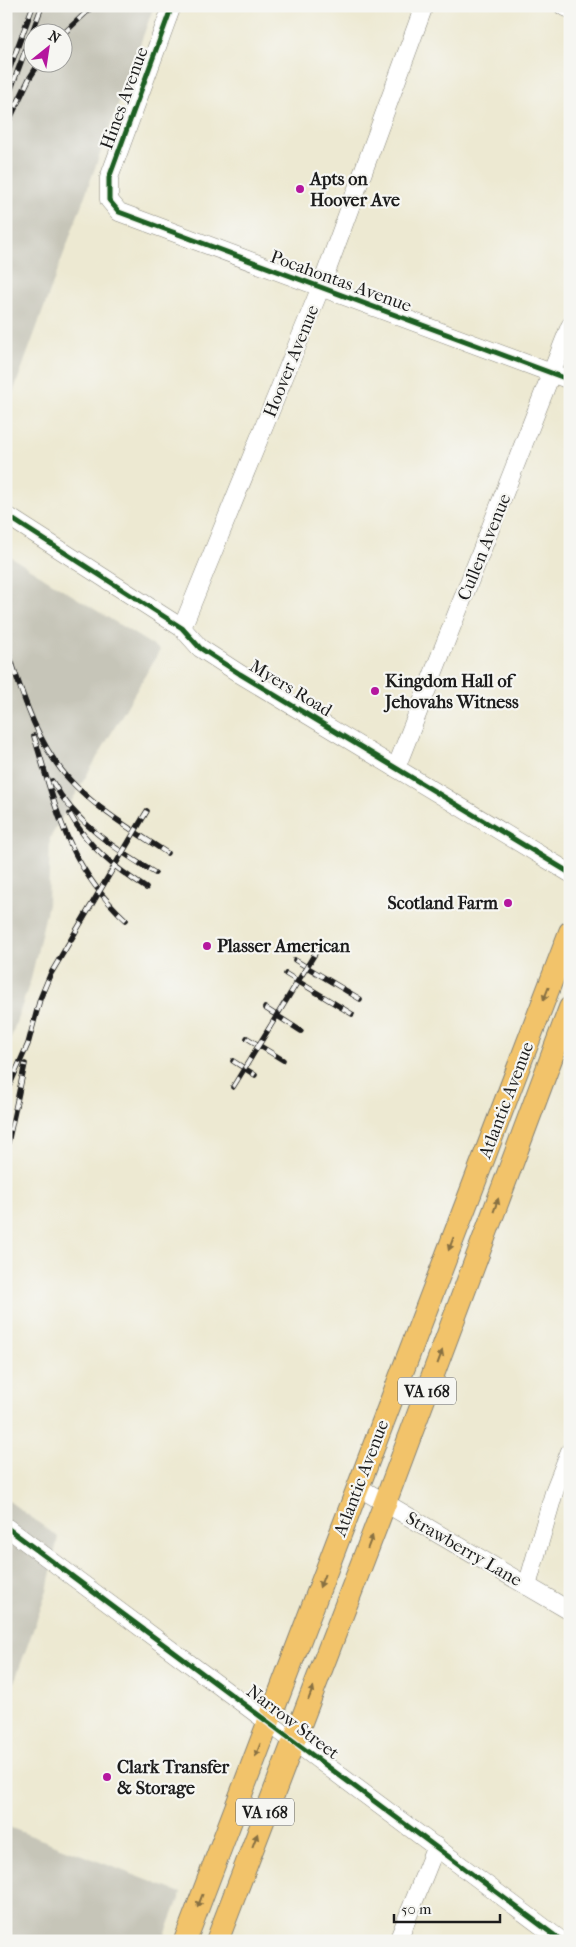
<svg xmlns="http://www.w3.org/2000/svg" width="576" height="1947" font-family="'IM FELL French Canon',serif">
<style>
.railway{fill:#c6c5b8;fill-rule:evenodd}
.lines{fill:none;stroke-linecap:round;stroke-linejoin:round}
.minor-casing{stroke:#848277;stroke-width:19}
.major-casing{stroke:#848277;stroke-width:24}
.minor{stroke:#fff;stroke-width:18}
.major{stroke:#f2c36a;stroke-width:22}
.rail-casing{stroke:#1c1c1c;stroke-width:5.5}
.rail{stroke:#f6f6f2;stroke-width:4;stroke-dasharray:11;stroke-linecap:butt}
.cycleway-casing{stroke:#f6f6f2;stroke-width:8}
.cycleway{stroke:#1b5e20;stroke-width:5}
.oneway{fill:#877043}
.poi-dot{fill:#b5179e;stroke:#f6f6f2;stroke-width:2}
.labels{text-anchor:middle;stroke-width:4.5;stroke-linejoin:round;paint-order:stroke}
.shield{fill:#f6f6f2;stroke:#5d5d5c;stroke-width:1}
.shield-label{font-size:16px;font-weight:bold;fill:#1c1c1c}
.street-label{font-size:18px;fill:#1c1c1c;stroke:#f6f6f2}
.poi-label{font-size:18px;font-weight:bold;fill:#1c1c1c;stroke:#f6f6f2;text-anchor:start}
</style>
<rect width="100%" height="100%" fill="#f6f6f2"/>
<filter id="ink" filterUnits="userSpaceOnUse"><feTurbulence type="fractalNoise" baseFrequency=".02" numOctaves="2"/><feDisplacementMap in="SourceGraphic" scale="10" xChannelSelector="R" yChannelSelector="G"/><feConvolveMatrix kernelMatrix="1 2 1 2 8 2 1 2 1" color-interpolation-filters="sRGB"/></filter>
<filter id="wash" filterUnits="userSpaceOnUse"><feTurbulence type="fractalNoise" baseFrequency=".0096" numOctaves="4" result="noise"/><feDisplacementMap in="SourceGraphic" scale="20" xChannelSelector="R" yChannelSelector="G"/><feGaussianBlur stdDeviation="1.12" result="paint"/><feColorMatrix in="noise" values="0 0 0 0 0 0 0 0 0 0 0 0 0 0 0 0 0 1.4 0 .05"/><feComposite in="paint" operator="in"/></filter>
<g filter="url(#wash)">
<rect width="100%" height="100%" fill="#ede9d2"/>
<!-- railway -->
<g class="railway">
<path d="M6 6H154L6 412ZM32 32H62V62H32Z"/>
<path d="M6 554 160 650 50 838 48 904 31 979 6 1052Z"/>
<path d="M6 1499 58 1537 47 1591 6 1705Z"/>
<path d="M6 1826 181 1893 163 1941H6Z"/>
</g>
</g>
<g filter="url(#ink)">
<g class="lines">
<defs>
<g id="minor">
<path d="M172 6 109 178V200L119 212 570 380"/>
<path d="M563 6 570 9"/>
<path d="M6 515 182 628 200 648 240 674 570 873"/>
<path d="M182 628 320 289 424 6"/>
<path d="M396 768 570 326"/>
<path d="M358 1487 570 1611"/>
<path d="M6 1527 562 1941"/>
<path d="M527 1586 555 1489 570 1451"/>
<path d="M398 1941 436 1846"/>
</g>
<g id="major">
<path d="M185 1941 570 932"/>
<path d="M217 1941 385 1503 570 1008"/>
</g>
</defs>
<!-- minor casing -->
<use href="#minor" class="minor-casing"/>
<!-- major casing -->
<use href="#major" class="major-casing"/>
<!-- minor -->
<use href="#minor" class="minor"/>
<!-- major -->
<use href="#major" class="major"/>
<defs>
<g id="rail">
<path d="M62 35 93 6"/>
<path d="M6 78 33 6"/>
<path d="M6 102 42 6"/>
<path d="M6 127 29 79 40 62"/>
<path d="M6 645C21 690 36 743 69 779 96 809 134 831 167 853"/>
<path d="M34 736C56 808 68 867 126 920"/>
<path d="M52 781C76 824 114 848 155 873"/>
<path d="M70 814C88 847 115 868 146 888"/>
<path d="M295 960 360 999"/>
<path d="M286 974 352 1014"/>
<path d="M265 1008 301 1031"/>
<path d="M247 1038 283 1060"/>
<path d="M233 1061 255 1075"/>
<path d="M233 1087 319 947"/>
<path d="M6 1093 28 1044 40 999 50 975 147 811"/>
<path d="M6 1152 25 1064"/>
</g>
</defs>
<!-- rail casing -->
<use href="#rail" class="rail-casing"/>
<!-- rail -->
<use href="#rail" class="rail"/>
<defs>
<g id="cycleway">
<path d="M172 6 109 178V200L119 212 570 380"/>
<path d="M6 515 182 628 200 648 240 674 570 873"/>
<path d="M6 1527 562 1941"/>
</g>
</defs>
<!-- cycleway casing -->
<use href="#cycleway" class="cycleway-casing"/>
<!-- cycleway -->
<use href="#cycleway" class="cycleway"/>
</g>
<!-- one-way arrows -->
<defs><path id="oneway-solid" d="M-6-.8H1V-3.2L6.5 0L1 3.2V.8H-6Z" transform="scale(1.25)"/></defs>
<g class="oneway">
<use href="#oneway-solid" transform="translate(546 994) rotate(111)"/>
<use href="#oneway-solid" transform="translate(496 1205) rotate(-70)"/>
<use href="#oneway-solid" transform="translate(451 1244) rotate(111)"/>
<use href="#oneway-solid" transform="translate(440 1357) rotate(-70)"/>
<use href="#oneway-solid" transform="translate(370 1542) rotate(-69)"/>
<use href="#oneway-solid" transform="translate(322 1581) rotate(111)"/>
<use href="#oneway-solid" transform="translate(311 1693) rotate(-69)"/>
<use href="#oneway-solid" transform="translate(258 1750) rotate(111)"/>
<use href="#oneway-solid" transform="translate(255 1840) rotate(-69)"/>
<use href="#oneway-solid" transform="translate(200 1901) rotate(111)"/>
</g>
</g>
<!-- markers -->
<g class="poi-dot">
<circle cx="300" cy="189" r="5"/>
<circle cx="375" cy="691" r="5"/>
<circle cx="508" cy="903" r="5"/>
<circle cx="207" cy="946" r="5"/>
<circle cx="107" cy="1777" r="5"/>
</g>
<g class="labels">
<!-- shield labels -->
<g class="shield">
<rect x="398" y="1377.5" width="58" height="27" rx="4"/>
<rect x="236" y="1798.5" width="58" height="27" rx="4"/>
</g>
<g class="shield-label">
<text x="427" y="1397">VA 168</text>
<text x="265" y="1818">VA 168</text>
</g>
<!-- street labels -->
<g class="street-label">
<text transform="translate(124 98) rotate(-70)" y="6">Hines Avenue</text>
<text transform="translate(341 281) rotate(20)" y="6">Pocahontas Avenue</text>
<text transform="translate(291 361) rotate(-68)" y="6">Hoover Avenue</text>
<text transform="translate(484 547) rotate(-68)" y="6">Cullen Avenue</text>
<text transform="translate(291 688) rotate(31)" y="6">Myers Road</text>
<text transform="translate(506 1100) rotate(-69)" y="6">Atlantic Avenue</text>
<text transform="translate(361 1478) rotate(-69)" y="6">Atlantic Avenue</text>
<text transform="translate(464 1549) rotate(30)" y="6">Strawberry Lane</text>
<text transform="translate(293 1722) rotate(37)" y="6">Narrow Street</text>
</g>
<!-- poi labels -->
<g class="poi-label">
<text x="310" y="185">Apts on<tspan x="310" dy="21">Hoover Ave</tspan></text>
<text x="385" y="687">Kingdom Hall of<tspan x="385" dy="21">Jehovahs Witness</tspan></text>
<text x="498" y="909" text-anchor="end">Scotland Farm</text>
<text x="217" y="952">Plasser American</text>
<text x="117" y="1773">Clark Transfer<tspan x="117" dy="21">&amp; Storage</tspan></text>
</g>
</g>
<!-- margin -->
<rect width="576" height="1947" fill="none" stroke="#f6f6f2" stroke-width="25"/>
<!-- north arrow -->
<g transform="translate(48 48) rotate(30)"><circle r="24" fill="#f6f6f2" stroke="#9f9f9c"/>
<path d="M0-4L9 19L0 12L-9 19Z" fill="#b5179e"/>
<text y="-8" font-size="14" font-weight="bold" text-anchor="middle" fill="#1c1c1c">N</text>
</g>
<!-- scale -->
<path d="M394 1914v8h106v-8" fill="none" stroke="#1c1c1c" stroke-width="2.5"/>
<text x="401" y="1914" font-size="15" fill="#1c1c1c" stroke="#f6f6f2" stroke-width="4" paint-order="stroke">50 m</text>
</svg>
